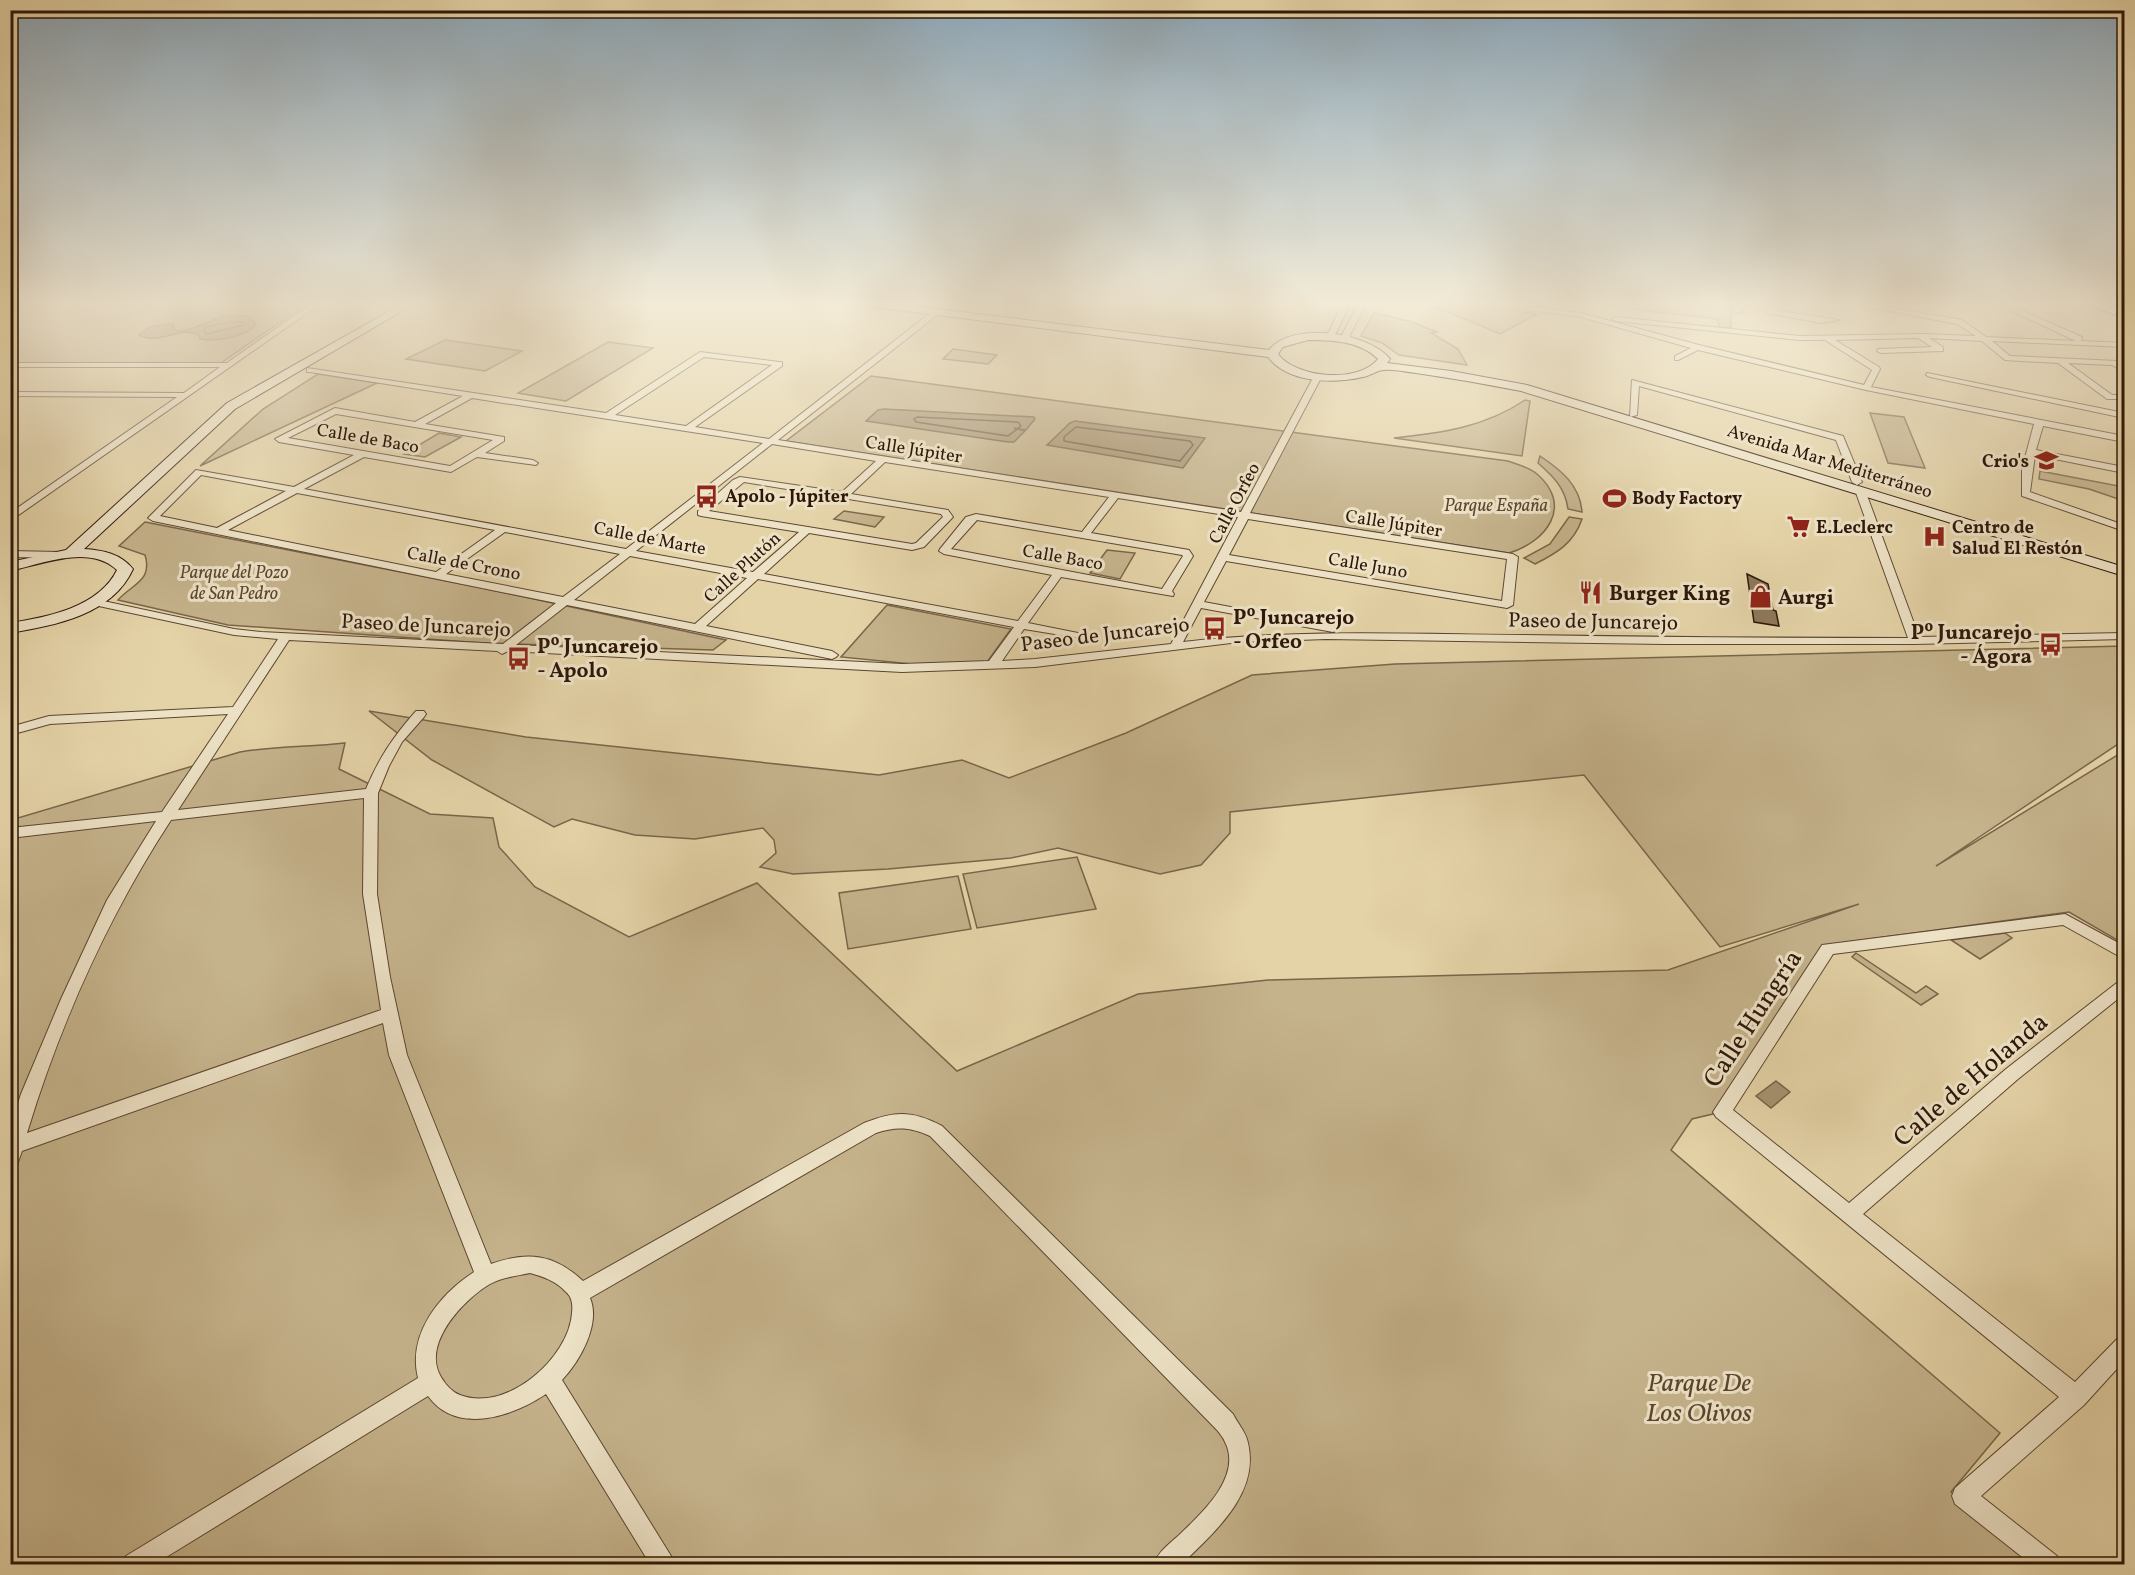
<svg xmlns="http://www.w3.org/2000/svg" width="2135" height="1575" font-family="Vollkorn,serif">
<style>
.green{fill:#c5b38c;stroke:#7a654a;stroke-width:1.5}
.water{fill:#a69371;stroke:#766147;stroke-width:1.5}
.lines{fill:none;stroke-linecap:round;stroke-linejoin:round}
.shore{stroke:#6a553d;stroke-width:1.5}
.building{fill:#8d795b;stroke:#2e1709;stroke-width:1.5}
.street-casing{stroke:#5c4630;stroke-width:2}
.secondary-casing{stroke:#2e1709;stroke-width:2}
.street{fill:#ede2c6;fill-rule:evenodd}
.secondary{fill:#ede2c6;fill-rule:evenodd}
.labels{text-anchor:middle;stroke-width:6;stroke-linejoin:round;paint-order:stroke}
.far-street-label{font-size:18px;fill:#2e1709;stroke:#ede2c6}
.far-poi-label{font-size:18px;font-weight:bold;fill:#2e1709;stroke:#ede2c6;text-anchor:start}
.far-park-label{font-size:18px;font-style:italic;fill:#5b4630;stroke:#ede2c6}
.poi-label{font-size:21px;font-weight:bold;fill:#2e1709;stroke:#ede2c6;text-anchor:start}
.street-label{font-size:21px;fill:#2e1709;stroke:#ede2c6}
.near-street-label{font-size:26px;fill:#2e1709;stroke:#ede2c6}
.near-park-label{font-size:26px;font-style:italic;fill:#5b4630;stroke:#ede2c6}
</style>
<rect width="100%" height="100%" fill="#e4d3a7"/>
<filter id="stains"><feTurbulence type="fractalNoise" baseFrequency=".00333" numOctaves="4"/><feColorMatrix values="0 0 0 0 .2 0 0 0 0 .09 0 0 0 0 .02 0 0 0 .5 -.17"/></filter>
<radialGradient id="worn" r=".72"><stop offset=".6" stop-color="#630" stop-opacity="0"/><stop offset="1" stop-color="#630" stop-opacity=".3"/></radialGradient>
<!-- green -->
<g class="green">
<path d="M1415 304H1466L1537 314 1500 334 1448 312Z"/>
<path d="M1586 304H1723L1734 306 1731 310V328L1720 327 1717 319Z"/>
<path d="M10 306H303L221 363H11Z"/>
<path d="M1374 313 1409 321 1437 332 1431 333 1458 349 1467 365 1399 355 1382 343 1361 336Z"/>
<path d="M445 340 522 351 485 371 406 359Z"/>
<path d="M608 342 653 348 566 401 518 393Z"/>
<path d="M953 349 997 355 988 364 943 359Z"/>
<path d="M318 374 377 383 200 466 263 409Z"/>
<path d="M871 376 1508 461C1518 465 1529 467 1537 474 1574 506 1546 542 1509 553L786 441Z"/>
<path d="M1525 400 1530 401 1522 456 1394 438C1442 433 1485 427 1525 400Z"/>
<path d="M1870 413 1904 417 1925 468 1888 463Z"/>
<path d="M439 433 461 437 425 457 404 454Z"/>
<path d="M1540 456C1561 470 1580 485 1582 512L1568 509C1565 488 1554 477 1538 463Z"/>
<path d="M2040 471 2124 487V501L2089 489 2039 479Z"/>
<path d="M844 511 884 517 875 527 834 519Z"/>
<path d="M1569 517 1582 519C1574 543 1557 553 1535 564L1524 558 1550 544Z"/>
<path d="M145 522 477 587 726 640 713 650 484 643 228 625 118 600C132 584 153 581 145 555L119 546Z"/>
<path d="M1107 550 1135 553 1120 579 1090 573Z"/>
<path d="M887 605 1011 629 987 662 912 664 841 657Z"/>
<path d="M2124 646V740L1936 866 2124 751V944L2069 912 1840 943 1717 1113 1692 1119 1671 1150 2000 1433 1951 1492 2033 1564H11V820L240 752C275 746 309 747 345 743L339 769 430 814 493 818 499 847 535 887 629 937 757 883 957 1071 1138 994 1268 980 1668 970 1859 904 1720 947 1584 775 1230 812V833L1201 865 1160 874 1058 848 1011 858 888 869 793 874 760 867 776 853 774 840 763 828 695 839 635 835 572 819 554 827 432 760 369 711 526 737 879 775 962 760 1009 778 1126 733 1252 675 1395 664Z"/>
<path d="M1077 857 1096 909 977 928 963 874Z"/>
<path d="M958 876 971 929 848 949 839 893Z"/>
<path d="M2005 933 2012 938 1980 959 1951 940Z"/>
<path d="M1856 953 1916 993 1926 986 1938 994 1921 1005 1852 957Z"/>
</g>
<!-- water -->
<g class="water">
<path d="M229 316H249L256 325C244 337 217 342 200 339L199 335C181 325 158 346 139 335L150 327 172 324 176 331C194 332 209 318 229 316Z"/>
<path d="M884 409 1034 417 1035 419 1026 430 1014 428 1025 431 1014 442H1008L866 421 878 410Z"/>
<path d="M1075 421 1205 438 1183 468 1047 445 1070 423Z"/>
<path d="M1776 1081 1790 1092 1771 1108 1756 1096Z"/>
</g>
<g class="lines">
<!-- shore -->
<g class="shore">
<path d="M229 322H242L244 325 207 334 204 331 205 327Z"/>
<path d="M917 417 1018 422 1021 426 1008 436 916 422 914 419Z"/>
<path d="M1076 427 1190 441 1193 445 1180 461 1064 441V437Z"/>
</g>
</g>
<!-- building -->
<path class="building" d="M1747 574 1768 584 1773 610 1776 611 1779 626 1754 622Z"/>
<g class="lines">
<defs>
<g id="street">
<path d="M10 304H320L10 521V513L177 397 10 396V392L184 393 220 367H10V363H227L308 306H10Z"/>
<path d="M1342 304H1350L1336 333 1330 339H1324L1323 337 1329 332Z"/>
<path d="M1358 304H1366L1350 335 1351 340 1344 342 1342 335Z"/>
<path d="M1485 304H1507L1581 313 1699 345 1864 385 1872 370 1825 340H1800L1616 321 1612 319 1616 317 1800 336 1923 334 1976 336 1957 324 1853 304H1869L1962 320 1986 337 2076 341 1997 304H2007L2082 337 2081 341 2124 343V347L1992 341 2010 356 2117 361 2124 367V372L2112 365 2068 363 2112 395H2124V399H2107L2058 363 2005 360 1982 341 1929 338 1943 347V351L1881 353 1877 351 1878 349 1932 347 1918 338 1835 340 1879 367 1880 369 1871 387 2124 436V442L2043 426 2036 450 2124 467V473L2035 455 2030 492 2124 525V531L2022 496V469L2034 424 1866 390 1698 350 1678 360H1675V356L1691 348 1581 317Z"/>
<path d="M1740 304H1748L1740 313H1734L1733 311Z"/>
<path d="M1775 304H1786L1774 310 1839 320 1821 323 1767 313V306Z"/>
<path d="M934 310 941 312 778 440 1241 512 1314 376 1318 374 1322 376 1250 513 1513 554 1518 557 1513 605 1507 608 1226 561 1204 602 1333 626 1339 629 1333 632 1201 608 1183 642C1296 629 1409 634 1523 635 1651 637 1780 638 1908 638L1855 490 1860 487 1865 490 1919 637 2124 633V639L1915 644H1664L1326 639 1239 642 1035 667 902 672 508 651 502 654 497 651 289 640 178 810 366 789C379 758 393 737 416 711H424L426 714 424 717 402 742 389 766 378 793 377 894 390 977 407 1055 491 1264C528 1251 554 1254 583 1281L864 1123C895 1111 912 1110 942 1126L1233 1414C1238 1424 1246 1432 1248 1443 1260 1494 1214 1532 1182 1564H1154C1158 1552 1168 1545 1178 1536 1200 1515 1243 1477 1225 1442 1223 1437 1220 1434 1217 1430L930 1136C911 1127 896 1126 876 1133L590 1298C601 1324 580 1361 562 1380L671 1556 675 1564H650L546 1394C513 1416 457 1436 428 1396L155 1564H122L126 1556 418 1378C407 1334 440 1294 474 1272L389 1055 383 1023 22 1151 17 1165 10 1167V1128L21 1094 61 999 107 900 156 821 10 838V828L162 812 228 714 50 724 10 735V727L49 716 233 707 278 639 234 635 94 605 88 602 94 599 234 629 261 632 503 644 556 603 153 521 148 518 196 470 294 487 354 455 279 442 275 439 335 408 415 422 463 396 310 372H307V368L606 413 700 352 779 362H782V366L695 427 769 439ZM704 357 772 365 686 426 615 415ZM472 398 763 443 626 549 304 489 364 457 451 472 477 457 536 465 538 463 533 460 485 453 504 441V437L425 424ZM336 414 493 440 450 466 288 438ZM772 444 876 461 842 492 740 477 733 480 698 511V515L701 516 799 532 753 572 636 551ZM885 462 1109 497 1082 532 976 514 966 517 940 549 939 551 944 554 1052 575 1018 621 764 574 809 533 912 550 924 547 953 517 948 510 851 494ZM201 475 286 491 217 528 160 516ZM744 482 941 514 943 517 916 543 912 544 709 511ZM297 493 495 530 436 572 228 530ZM1118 498 1238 517 1171 644 1035 659 1002 661 1024 629 1098 641V637L1028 623 1061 577 1173 596 1174 594 1172 591 1193 556 1189 550 1091 533ZM1248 519 1507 559 1502 601 1229 555ZM977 520 1182 555 1183 556 1162 589 951 549ZM505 532 620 554 563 597 446 574ZM630 556 747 578 695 624 574 600ZM758 579 1014 627 989 661 902 664 516 645 567 605 832 659 836 657 838 655 832 651 706 626ZM364 798 363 894 381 1010 27 1133C60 1024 109 915 171 820ZM530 1273C544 1277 556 1281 566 1292 572 1297 573 1305 572 1313 569 1358 507 1413 460 1395 452 1392 445 1384 441 1377 421 1344 464 1299 490 1284 502 1277 517 1276 530 1273Z"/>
<path d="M1927 373 2124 413V418L1930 377 1926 375Z"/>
<path d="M1632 380 1843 436 1862 482 1857 485 1852 482 1836 440 1639 386 1637 415 1630 417Z"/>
<path d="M10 551 60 552 65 555 60 558 10 557Z"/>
<path d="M2065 914 2124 946V959L2063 925 1833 954 1733 1110 1849 1203 2006 1069 2118 982 2124 980V994L2018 1079 1863 1214 2075 1382 2117 1339 2124 1336V1361L2084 1405 1981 1496 2057 1556 2061 1564H2031L1955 1504 1952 1496 1955 1488 2059 1397 1716 1117 1713 1112 1822 945Z"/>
</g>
<g id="secondary">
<path d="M10 304H22L10 310Z"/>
<path d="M402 304H414L235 409 84 549C103 550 121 554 133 569 112 615 56 625 10 633V623C48 617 99 607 117 570 89 544 42 564 10 571V562L66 550 227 403Z"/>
<path d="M868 304H897L1269 350C1292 321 1368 332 1390 359L1387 363 1451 371 1527 385 2124 567V576L1521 391C1486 384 1451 378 1416 373 1406 372 1394 369 1384 370 1377 370 1370 376 1363 377 1333 384 1288 383 1268 357L873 307ZM1308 340C1332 340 1360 341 1378 359 1358 384 1296 378 1278 354L1283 347Z"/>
<path d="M2090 304H2104L2124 312V319Z"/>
</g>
</defs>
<!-- street casing -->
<use href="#street" class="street-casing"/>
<!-- secondary casing -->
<use href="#secondary" class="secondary-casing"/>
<!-- street -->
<use href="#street" class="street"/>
<!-- secondary -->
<use href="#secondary" class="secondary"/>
</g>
<!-- sky -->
<linearGradient id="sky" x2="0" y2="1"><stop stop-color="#8da7b8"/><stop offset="0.58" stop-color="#f3ebd7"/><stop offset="1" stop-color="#f3ebd7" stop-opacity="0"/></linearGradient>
<rect width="2135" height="524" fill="url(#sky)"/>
<!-- icons -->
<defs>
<symbol id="school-bare" viewBox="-9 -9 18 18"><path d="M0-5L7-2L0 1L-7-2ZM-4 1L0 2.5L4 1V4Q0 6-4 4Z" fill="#8f2418" stroke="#ede2c6" stroke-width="2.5" paint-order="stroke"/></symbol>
<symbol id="bus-bare" viewBox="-9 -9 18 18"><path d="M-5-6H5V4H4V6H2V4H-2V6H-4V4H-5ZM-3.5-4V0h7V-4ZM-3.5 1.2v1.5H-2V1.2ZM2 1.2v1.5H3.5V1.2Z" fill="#8f2418" stroke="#ede2c6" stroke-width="2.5" paint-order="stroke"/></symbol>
<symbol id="stadium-bare" viewBox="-9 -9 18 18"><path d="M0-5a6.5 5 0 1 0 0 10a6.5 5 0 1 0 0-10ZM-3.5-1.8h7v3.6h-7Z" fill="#8f2418" stroke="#ede2c6" stroke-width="2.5" paint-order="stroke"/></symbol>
<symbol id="supermarket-bare" viewBox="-9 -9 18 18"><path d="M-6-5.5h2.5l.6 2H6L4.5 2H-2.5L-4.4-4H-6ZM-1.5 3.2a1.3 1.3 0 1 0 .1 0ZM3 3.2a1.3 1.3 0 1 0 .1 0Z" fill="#8f2418" stroke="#ede2c6" stroke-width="2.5" paint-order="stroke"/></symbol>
<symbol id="hospital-bare" viewBox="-9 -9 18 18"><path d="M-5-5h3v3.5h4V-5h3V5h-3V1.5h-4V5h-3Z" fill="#8f2418" stroke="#ede2c6" stroke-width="2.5" paint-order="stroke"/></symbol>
<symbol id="restaurant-bare" viewBox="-9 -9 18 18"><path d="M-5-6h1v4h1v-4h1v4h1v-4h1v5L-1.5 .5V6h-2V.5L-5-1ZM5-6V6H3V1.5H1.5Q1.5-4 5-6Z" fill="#8f2418" stroke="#ede2c6" stroke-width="2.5" paint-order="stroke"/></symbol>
<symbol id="shop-bare" viewBox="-9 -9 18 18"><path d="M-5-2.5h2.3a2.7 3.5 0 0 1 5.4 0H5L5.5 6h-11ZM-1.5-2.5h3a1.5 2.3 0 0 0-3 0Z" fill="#8f2418" stroke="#ede2c6" stroke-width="2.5" paint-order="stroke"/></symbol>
</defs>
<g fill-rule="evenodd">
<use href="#school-bare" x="2030" y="444" width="33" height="33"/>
<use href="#bus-bare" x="690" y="480" width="33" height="33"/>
<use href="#stadium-bare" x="1598" y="482" width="33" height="33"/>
<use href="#supermarket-bare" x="1782" y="510" width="33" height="33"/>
<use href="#hospital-bare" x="1918" y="520" width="33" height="33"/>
<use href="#restaurant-bare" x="1574" y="576" width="33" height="33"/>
<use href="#shop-bare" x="1744" y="580" width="33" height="33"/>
<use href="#bus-bare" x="1198" y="612" width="33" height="33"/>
<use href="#bus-bare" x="2034" y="628" width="33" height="33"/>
<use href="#bus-bare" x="502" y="642" width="33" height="33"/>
</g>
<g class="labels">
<!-- far-street labels -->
<g class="far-street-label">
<text transform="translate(368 438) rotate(10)" y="6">Calle de Baco</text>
<text transform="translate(914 449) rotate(9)" y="6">Calle Júpiter</text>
<text transform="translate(1830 461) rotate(17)" y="6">Avenida Mar Mediterráneo</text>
<text transform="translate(1234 503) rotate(-62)" y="6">Calle Orfeo</text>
<text transform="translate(1394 523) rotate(9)" y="6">Calle Júpiter</text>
<text transform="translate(650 538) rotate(11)" y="6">Calle de Marte</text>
<text transform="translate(1063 557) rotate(10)" y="6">Calle Baco</text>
<text transform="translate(464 563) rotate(11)" y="6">Calle de Crono</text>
<text transform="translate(1368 565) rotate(10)" y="6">Calle Juno</text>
<text transform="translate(742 567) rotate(-42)" y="6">Calle Plutón</text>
</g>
<!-- far-poi labels -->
<g class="far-poi-label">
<text x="2029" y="467" text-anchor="end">Crio's</text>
<text x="725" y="502">Apolo - Júpiter</text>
<text x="1632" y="504">Body Factory</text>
<text x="1816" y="533">E.Leclerc</text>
<text x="1952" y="533">Centro de<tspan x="1952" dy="21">Salud El Restón</tspan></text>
</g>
<!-- far-park labels -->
<g class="far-park-label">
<text x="1496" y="511">Parque España</text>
<text x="234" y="578">Parque del Pozo<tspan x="234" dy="21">de San Pedro</tspan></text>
</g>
<!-- poi labels -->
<g class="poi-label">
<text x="1609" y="600">Burger King</text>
<text x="1778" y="604">Aurgi</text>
<text x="1233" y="624">Pº Juncarejo<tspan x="1233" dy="24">- Orfeo</tspan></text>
<text x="2032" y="639" text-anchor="end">Pº Juncarejo<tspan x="2032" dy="24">- Ágora</tspan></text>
<text x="537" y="653">Pº Juncarejo<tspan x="537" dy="24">- Apolo</tspan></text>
</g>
<!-- street labels -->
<g class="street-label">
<text transform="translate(1593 621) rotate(1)" y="7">Paseo de Juncarejo</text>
<text transform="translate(426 625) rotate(3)" y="7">Paseo de Juncarejo</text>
<text transform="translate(1105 634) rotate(-7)" y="7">Paseo de Juncarejo</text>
</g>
<!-- near-street labels -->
<g class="near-street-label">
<text transform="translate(1752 1018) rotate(-57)" y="9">Calle Hungría</text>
<text transform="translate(1970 1079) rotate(-40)" y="9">Calle de Holanda</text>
</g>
<!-- near-park labels -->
<g class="near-park-label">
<text x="1699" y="1391">Parque De<tspan x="1699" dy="30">Los Olivos</tspan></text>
</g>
</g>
<!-- margin -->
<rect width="2135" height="1575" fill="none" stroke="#e4d3a7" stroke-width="36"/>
<rect x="12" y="12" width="2111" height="1551" fill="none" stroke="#2e1709" stroke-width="3"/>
<rect x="18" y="18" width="2099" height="1539" fill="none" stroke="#2e1709" stroke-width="1.5"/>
<rect width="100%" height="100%" filter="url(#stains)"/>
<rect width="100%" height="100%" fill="url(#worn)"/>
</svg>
